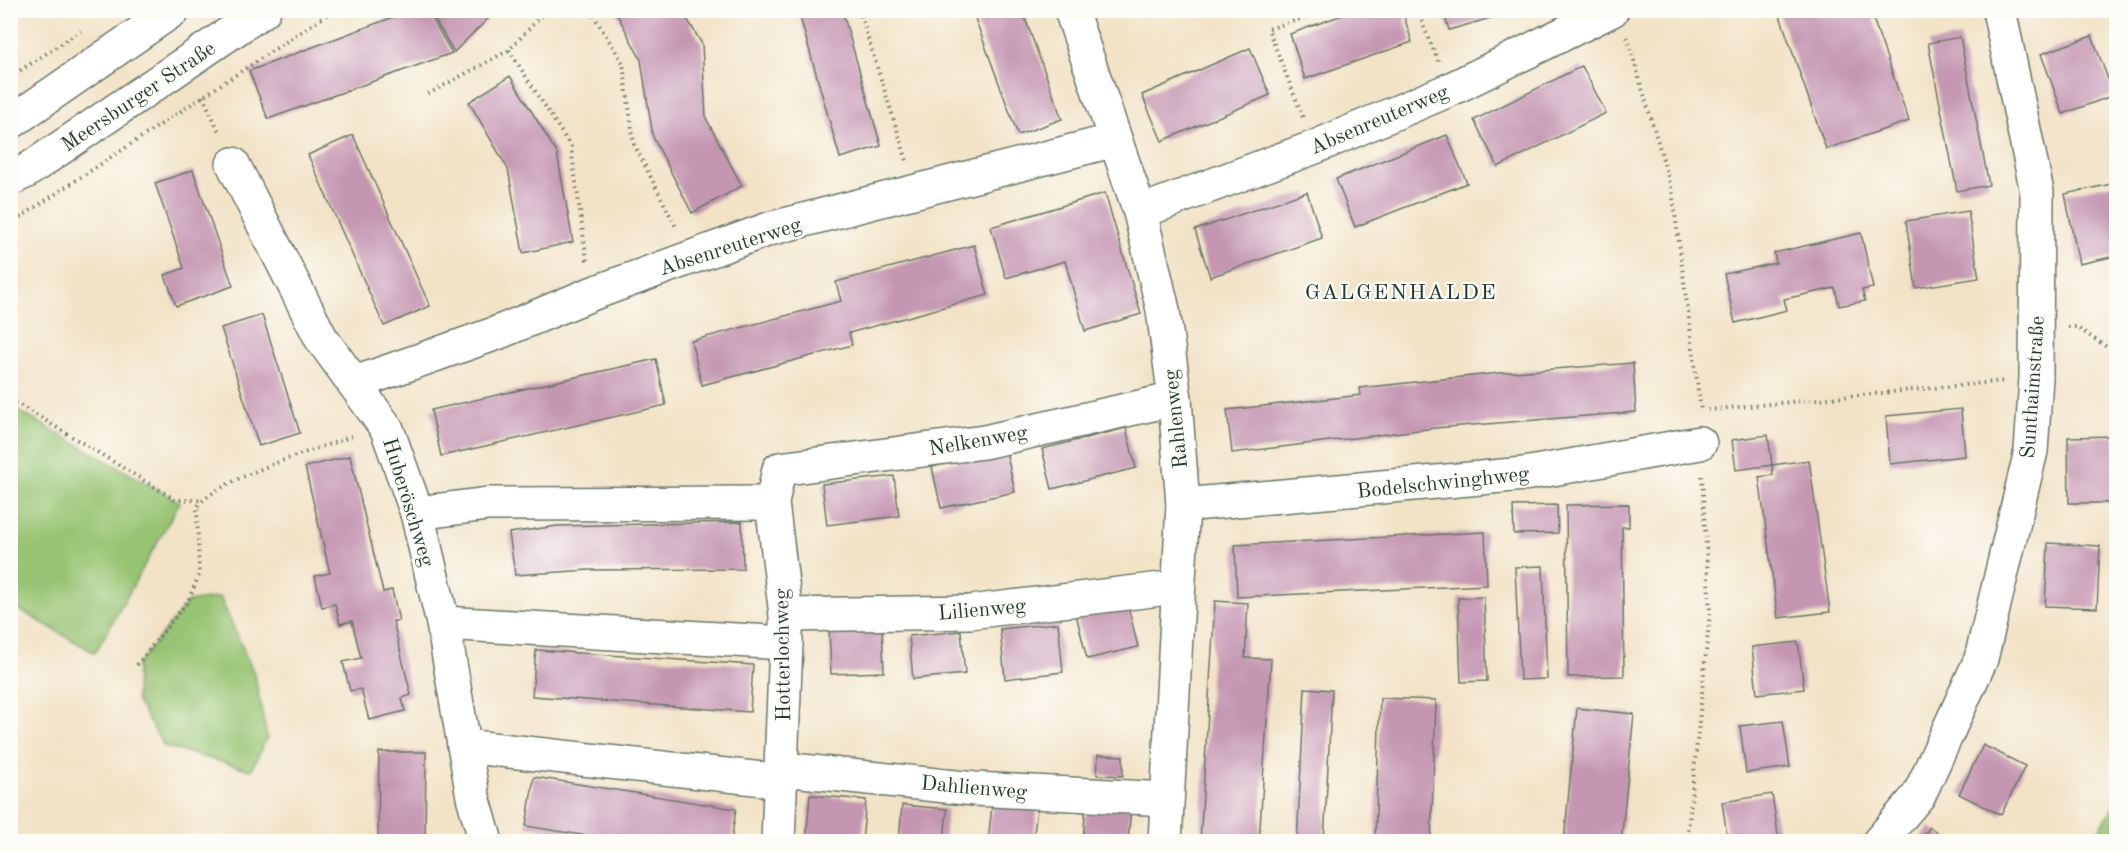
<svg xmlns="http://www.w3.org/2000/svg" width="2127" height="852" font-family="'Old Standard TT',serif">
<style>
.green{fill:#97c472;stroke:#5b8053;stroke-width:1.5}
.building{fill:#c496b2}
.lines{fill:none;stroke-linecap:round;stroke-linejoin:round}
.minor-casing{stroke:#697767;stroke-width:36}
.path{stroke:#697767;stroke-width:4;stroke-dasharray:1.5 4.5;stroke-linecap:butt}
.minor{stroke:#fff;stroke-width:33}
.labels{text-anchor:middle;stroke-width:4.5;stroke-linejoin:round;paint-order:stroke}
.street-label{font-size:21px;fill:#1f3d34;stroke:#fdfcf7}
.neighbourhood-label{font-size:22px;letter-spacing:1.5px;fill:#1f3d34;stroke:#fdfcf7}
</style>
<rect width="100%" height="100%" fill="#fdfcf7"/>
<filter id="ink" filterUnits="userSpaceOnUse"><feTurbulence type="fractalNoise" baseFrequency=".0167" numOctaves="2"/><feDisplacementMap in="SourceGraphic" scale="12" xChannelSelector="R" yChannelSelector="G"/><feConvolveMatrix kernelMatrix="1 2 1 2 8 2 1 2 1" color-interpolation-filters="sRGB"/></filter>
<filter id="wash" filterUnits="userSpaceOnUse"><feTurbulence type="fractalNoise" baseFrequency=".008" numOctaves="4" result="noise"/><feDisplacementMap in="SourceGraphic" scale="24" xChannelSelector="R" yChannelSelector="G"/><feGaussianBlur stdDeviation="1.35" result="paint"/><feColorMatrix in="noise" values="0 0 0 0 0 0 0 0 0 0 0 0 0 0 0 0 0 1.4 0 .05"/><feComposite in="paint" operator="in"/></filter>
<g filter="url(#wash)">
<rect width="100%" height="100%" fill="#f2e3c7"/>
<!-- green -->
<g class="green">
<path d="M11 407 180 502 95 653 11 605Z"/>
<path d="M220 597 255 676 267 738 251 770 164 746 136 700 137 665 188 602Z"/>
<path d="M2116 803V841H2092Z"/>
</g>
<g id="blocks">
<!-- building -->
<g class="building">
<path d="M412 10H427L452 53 268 119 249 71Z"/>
<path d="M429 10H497L454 52Z"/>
<path d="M615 10H682L702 44 706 118 742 186 692 213 653 137 641 60Z"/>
<path d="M798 10H842L881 146 840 158Z"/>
<path d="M972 10H1022L1062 119 1018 135Z"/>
<path d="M1356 10H1402L1412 42 1305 79 1290 34Z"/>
<path d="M1443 10H1515V11L1449 30Z"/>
<path d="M1778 10H1870L1909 121 1826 149Z"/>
<path d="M2092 36 2114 95 2063 114 2041 54Z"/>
<path d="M1960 37 1989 185 1957 191 1928 43Z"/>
<path d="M1250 48 1270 95 1162 141 1142 95Z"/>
<path d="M1582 66 1606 113 1498 167 1474 120Z"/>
<path d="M510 76 557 153 573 242 523 253 508 169 469 102Z"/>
<path d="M353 135 430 306 384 326 308 155Z"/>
<path d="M1447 135 1467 183 1355 227 1336 179Z"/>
<path d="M193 170 233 286 176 306 165 275 184 268 155 183Z"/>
<path d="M2116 183V256L2079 264 2065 194Z"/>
<path d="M1307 192 1322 238 1210 277 1195 230Z"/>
<path d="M1105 193 1141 314 1085 331 1065 261 1006 278 991 227Z"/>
<path d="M1968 211 1979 278 1916 288 1906 221Z"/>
<path d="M1861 233 1873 288 1862 290 1865 301 1839 306 1835 288 1784 299 1787 310 1735 323 1724 274 1776 263 1774 253Z"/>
<path d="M974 245 988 295 849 333 852 345 702 385 691 341 841 301 836 282Z"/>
<path d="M262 315 300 433 259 446 221 328Z"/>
<path d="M656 359 666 405 441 456 431 410Z"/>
<path d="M1633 363 1636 412 1435 428 1232 453 1227 410 1361 395 1360 388 1500 373Z"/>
<path d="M1961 409 1965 456 1890 464 1886 416Z"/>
<path d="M1126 428 1136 468 1052 489 1042 449Z"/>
<path d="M1768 435 1772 465 1736 470 1732 440Z"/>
<path d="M2116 436V503H2069L2068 437Z"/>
<path d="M1006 451 1015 492 941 508 932 467Z"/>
<path d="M350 456 383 592 392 590 399 621H393L411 695 402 698 405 711 369 720 361 689 350 691 343 662 361 658 352 621 340 624 335 604 322 607 315 576 330 573 305 467Z"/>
<path d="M1809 460 1830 612 1778 618 1759 477 1773 475 1772 465Z"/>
<path d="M894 476 899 516 827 525 822 484Z"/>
<path d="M1629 504V527H1622L1624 676 1568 677 1566 505Z"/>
<path d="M1557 505 1558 533 1514 534 1513 506Z"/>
<path d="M742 522 743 569 589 570 515 575 509 533 557 526Z"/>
<path d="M1485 532 1487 585 1237 597 1235 545Z"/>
<path d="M2048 543 2100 546 2097 608 2045 606Z"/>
<path d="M1543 566 1547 679 1520 680 1515 567Z"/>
<path d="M1484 597 1487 681 1461 682 1458 598Z"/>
<path d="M1215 601 1248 603 1245 658 1271 659 1259 842H1200Z"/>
<path d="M1127 602 1138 647 1087 659 1076 614Z"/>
<path d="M1058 623 1063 672 1005 679 1000 629Z"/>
<path d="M882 626 884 672 831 674 829 627Z"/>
<path d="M961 631 965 674 913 679 909 636Z"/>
<path d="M1798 642 1804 689 1757 694 1752 647Z"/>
<path d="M536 650 753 665 750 712 532 696Z"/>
<path d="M1305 688 1332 690 1324 842H1297Z"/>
<path d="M1380 698 1436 700 1431 842H1375Z"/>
<path d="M1577 708 1634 714 1621 842H1564Z"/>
<path d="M1783 721 1790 767 1746 773 1740 726Z"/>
<path d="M1983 745 2025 766 2001 815 1959 794Z"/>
<path d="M379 752H426L425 842H378Z"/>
<path d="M1098 755 1123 756V776L1097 775Z"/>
<path d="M534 777 736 809 731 842H624L526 826Z"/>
<path d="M1772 794 1779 842H1728L1722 802Z"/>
<path d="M810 795 866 800 862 842H806Z"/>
<path d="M1086 802 1131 807 1128 842 1083 841Z"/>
<path d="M902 805 947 809 944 842H899Z"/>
<path d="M992 805 1037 809 1033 842H988Z"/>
<path d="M1930 827 1950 842H1919Z"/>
</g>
</g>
</g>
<g filter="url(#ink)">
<use href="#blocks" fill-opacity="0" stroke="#697767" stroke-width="1.5"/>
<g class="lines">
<defs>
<g id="minor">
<path d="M1071 10 1140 212 1163 310 1175 399 1183 505 1165 842"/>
<path d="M10 123 173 10"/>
<path d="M233 164 321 338 387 429 417 513 443 623 473 797 486 842"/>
<path d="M10 179 25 172 264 10"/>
<path d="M1140 212 1315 147 1449 90 1612 10"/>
<path d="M355 383 497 333 591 294 769 229 1115 140"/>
<path d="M1183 505 1524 474 1700 443"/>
<path d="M417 513 488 504 772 503"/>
<path d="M786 615 970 612 1177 587"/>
<path d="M443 623 786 643"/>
<path d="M464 746 782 781"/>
<path d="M783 769 975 789 1167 799"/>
<path d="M778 842 786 643V615L772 503 779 469 984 442 1175 399"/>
<path d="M1879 842 1919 795 1981 659 2031 451 2036 378 2037 192 1999 10"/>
</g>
</defs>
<!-- minor casing -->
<use href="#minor" class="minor-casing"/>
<!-- path -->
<g class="path">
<path d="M590 10 623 63 634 144 677 229"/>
<path d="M859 10 907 161"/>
<path d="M1417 10 1438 61"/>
<path d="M1627 37 1672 190 1701 411"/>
<path d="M509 50 571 147 587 261"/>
<path d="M10 77 81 31"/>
<path d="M428 94 509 50 547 10"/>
<path d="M203 96 220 134"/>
<path d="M1303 117 1268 29 1327 11"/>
<path d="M10 224 334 10"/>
<path d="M2068 327H2076L2116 353"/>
<path d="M10 399 176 500H202"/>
<path d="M1708 410 2005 381"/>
<path d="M137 665 188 601 199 575 197 507C218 478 316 450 352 436"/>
<path d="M1687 842 1710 613 1702 476"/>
</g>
<!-- minor -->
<use href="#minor" class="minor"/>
</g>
</g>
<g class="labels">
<!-- street labels -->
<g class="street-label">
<text transform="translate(138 96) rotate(-34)" y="7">Meersburger Straße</text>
<text transform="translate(1379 119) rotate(-23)" y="7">Absenreuterweg</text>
<text transform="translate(730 246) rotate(-18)" y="7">Absenreuterweg</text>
<text transform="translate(2032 387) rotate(-86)" y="7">Sunthaimstraße</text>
<text transform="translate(1175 419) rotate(-96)" y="7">Rahlenweg</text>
<text transform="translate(978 440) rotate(-10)" y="7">Nelkenweg</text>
<text transform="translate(1443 482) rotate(-6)" y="7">Bodelschwinghweg</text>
<text transform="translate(409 502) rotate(73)" y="7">Huberöschweg</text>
<text transform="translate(982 609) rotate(-5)" y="7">Lilienweg</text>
<text transform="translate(782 655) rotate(-91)" y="7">Hotterlochweg</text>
<text transform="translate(974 787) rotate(5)" y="7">Dahlienweg</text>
</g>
<!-- neighbourhood labels -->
<g class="neighbourhood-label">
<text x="1401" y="299">GALGENHALDE</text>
</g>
</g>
<!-- margin -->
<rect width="2127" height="852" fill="none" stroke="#fdfcf7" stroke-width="36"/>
</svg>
